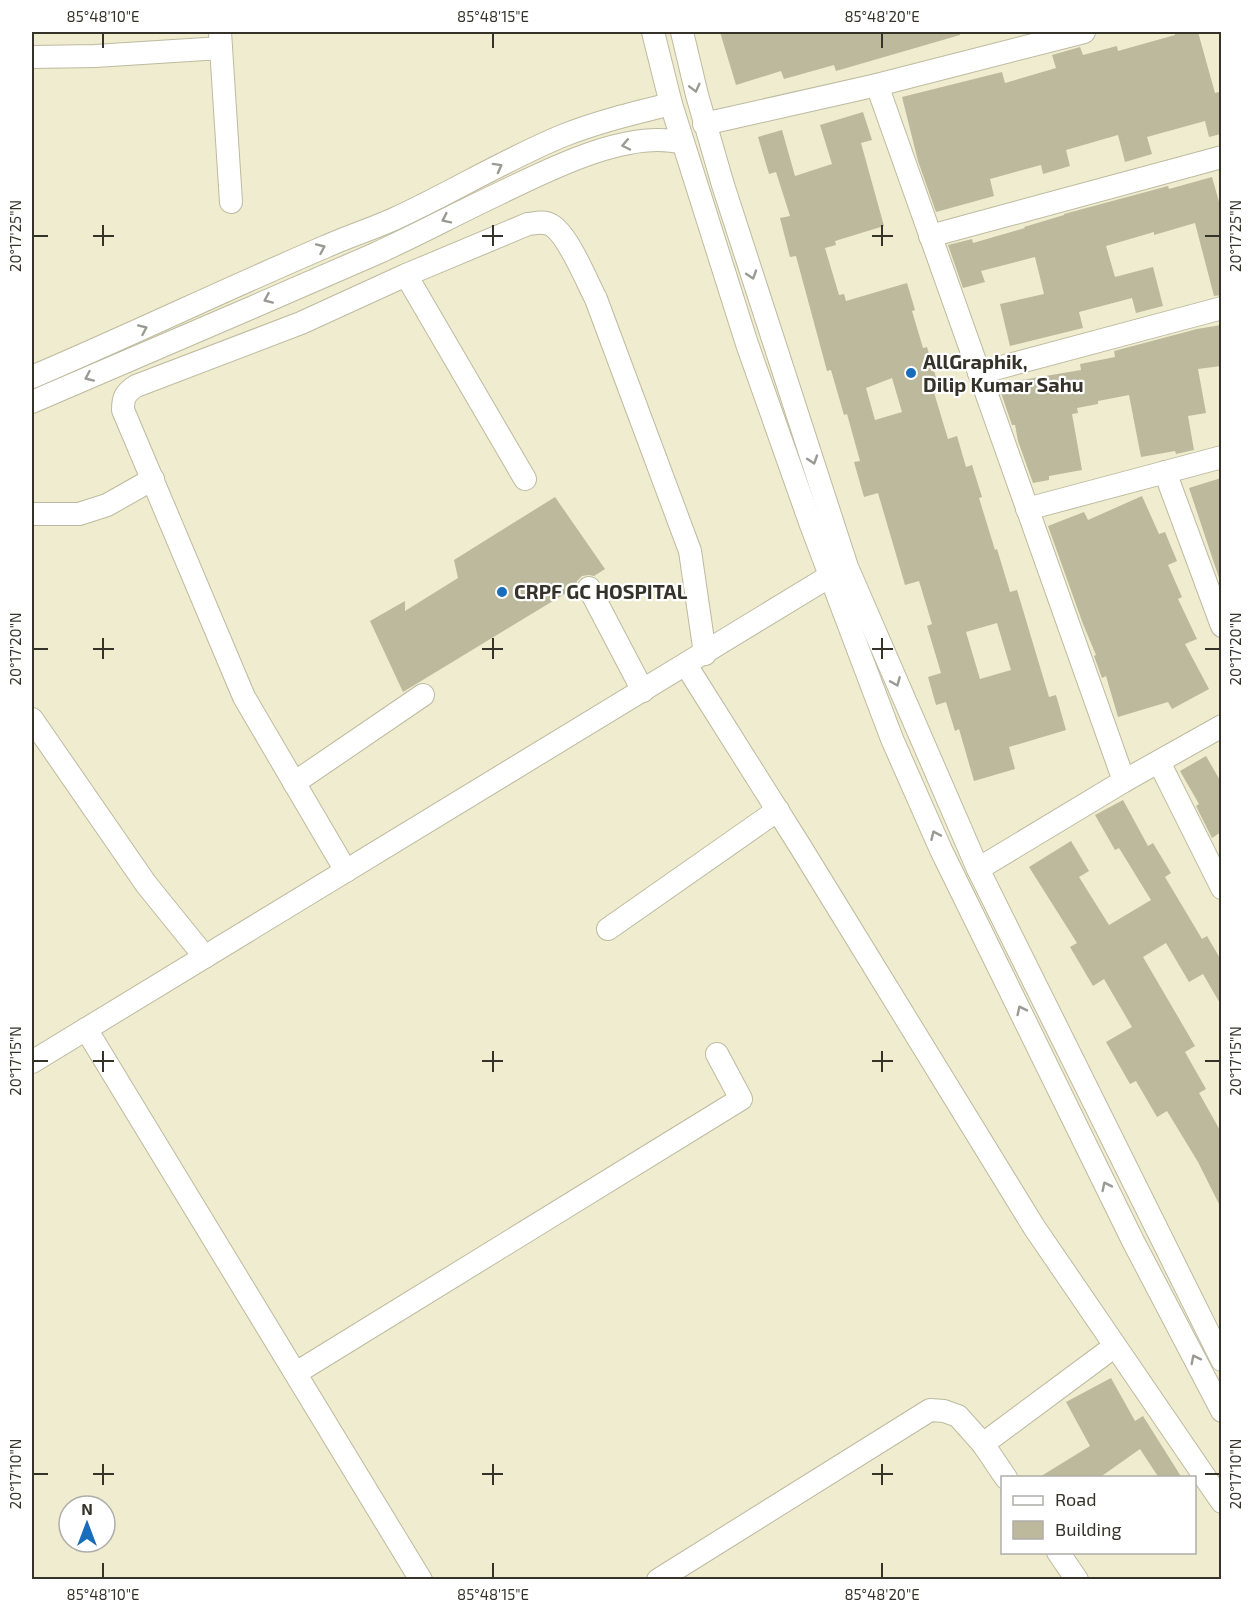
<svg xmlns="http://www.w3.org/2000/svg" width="1253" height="1611" font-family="'Exo 2',sans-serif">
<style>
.building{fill:#bcb99d;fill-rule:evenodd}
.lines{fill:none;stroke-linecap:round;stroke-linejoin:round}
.minor-casing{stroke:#bdba9f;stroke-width:24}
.minor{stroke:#fff;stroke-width:22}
.oneway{stroke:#9a9994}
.ticks{fill:none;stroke:#353329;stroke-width:2}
.poi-dot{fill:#1a6dbb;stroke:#fff;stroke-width:2}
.labels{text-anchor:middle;stroke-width:4.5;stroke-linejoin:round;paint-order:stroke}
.poi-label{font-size:20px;font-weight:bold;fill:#353329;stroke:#fff;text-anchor:start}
.neatline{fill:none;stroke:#353329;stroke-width:2}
.ticks-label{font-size:15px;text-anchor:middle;fill:#353329}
</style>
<rect width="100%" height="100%" fill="#efeccf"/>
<!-- building -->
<g class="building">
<path d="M720 32H960V35L836 71 834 65 784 79 781 71 736 85Z"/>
<path d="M1183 32H1198L1215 93 1219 92 1221 100V134L1209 137 1205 121 1147 137 1152 154 1125 162 1118 135 1066 150 1070 166 1043 174 1041 165 990 179 994 196 936 212 918 161 902 97 1002 72 1005 83 1056 68 1052 55 1080 47 1083 55 1117 46 1118 51 1175 35V34Z"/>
<path d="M863 112 872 140 861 143 884 226 835 241 836 245 825 248 839 295 844 294 846 301 907 283 915 310 912 311 923 348 927 347 938 384 932 386 948 439 957 436 966 467 972 465 982 497 979 498 995 550 997 549 1010 592 1017 590 1049 697 1056 695 1066 730 1009 747 1015 769 974 781 959 729 955 731 946 702 936 705 928 677 941 673 927 626 932 624 919 581 905 585 878 493 864 497 854 462 860 461 847 414 844 415 831 370 827 371 796 256 790 257 780 218 790 216 776 172 769 174 758 137 782 130 795 176 832 164 820 125ZM892 378 902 412 875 420 866 388ZM997 623 1011 670 980 679 966 632Z"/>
<path d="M1212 177 1221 209V295L1214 296 1195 223 1154 235V232L1106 246 1115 277 1153 267 1163 306 1136 313 1132 298 1079 312 1083 328 1010 346 1000 304 1044 294 1035 257 981 271 985 282 963 288 948 245 972 239 973 243 1025 228 1024 227 1064 215V214L1168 186 1169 189Z"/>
<path d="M1221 325V366L1198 369 1206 413 1188 416 1194 450 1176 454 1175 451 1141 457 1129 395 1098 401V404L1077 408 1078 413 1072 414 1082 470 1049 476V480L1033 483 1018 441 1015 425H1012L998 384 1081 370 1080 364 1115 357 1114 351 1197 329Z"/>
<path d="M1221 478V580L1220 581 1189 488Z"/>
<path d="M1142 496 1159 534 1165 532 1177 561 1168 565 1182 597 1178 599 1197 639 1185 644 1209 689 1172 709 1168 702 1118 717 1106 676 1102 678 1094 656 1096 655 1083 624 1048 526 1084 512 1088 520Z"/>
<path d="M555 497 605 569 594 576 589 575 582 576 577 581 576 587 403 692 370 621 405 601V611L458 578 454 560Z"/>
<path d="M1206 756 1221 782V832L1212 838 1196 806 1199 804 1180 771Z"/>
<path d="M1123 800 1148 846 1153 843 1171 873 1165 877 1202 939 1207 936 1221 960V1005L1203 974 1189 982 1166 943 1143 957 1195 1046 1185 1052 1206 1089 1199 1093 1221 1132V1208L1198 1162 1167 1111 1157 1117 1136 1081 1130 1084 1106 1042 1132 1027 1104 979 1093 986 1070 947 1077 943 1029 867 1071 841 1089 871 1079 877 1109 925 1151 900 1119 848 1115 850 1095 815Z"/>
<path d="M1111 1378 1135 1421 1143 1416 1182 1478H1159L1140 1449 1099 1478H1038L1090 1446 1066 1402Z"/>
</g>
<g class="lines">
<defs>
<g id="minor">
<path d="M220 32 231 202"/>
<path d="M653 32 671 104 747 344 811 525 892 739 941 850 1133 1241 1222 1411"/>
<path d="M682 32 697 95 723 185 847 567 978 869 1222 1360"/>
<path d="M32 57 95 56 221 48"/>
<path d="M877 85 1124 781"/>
<path d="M704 124 877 85 1084 32"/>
<path d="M930 236 1222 157"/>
<path d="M406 275 525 479"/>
<path d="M979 373 1222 308"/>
<path d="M32 377C131 335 228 288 327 246 349 236 372 229 394 219 451 193 504 160 562 136 597 122 634 113 671 104"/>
<path d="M32 402C146 353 261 304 375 254 415 236 454 215 494 196 544 172 627 128 683 143"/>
<path d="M1165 472 1222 626"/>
<path d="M1027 509 1222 457"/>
<path d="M32 514H79L107 505 153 479"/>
<path d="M589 588 643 691"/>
<path d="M686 665 800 846 1034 1227 1222 1502"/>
<path d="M32 719 146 884 205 957"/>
<path d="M1159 762 1222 888"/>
<path d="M294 783 423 695"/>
<path d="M978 869 1124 781 1222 726"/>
<path d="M346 871 244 697 123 410C123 398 125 393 136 386L301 323 406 275 528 224C536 223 544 221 551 225 568 234 587 282 596 299L690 551 705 654"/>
<path d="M608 929 778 810"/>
<path d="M86 1029 421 1580"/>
<path d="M32 1062 830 576"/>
<path d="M296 1373 741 1099 717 1054"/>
<path d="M983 1444 1115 1346"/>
<path d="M1058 1552 1077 1580"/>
<path d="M658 1580 930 1410 944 1411 958 1416 983 1444 1006 1478"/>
</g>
</defs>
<!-- minor casing -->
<use href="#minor" class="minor-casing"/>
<!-- minor -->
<use href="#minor" class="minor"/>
</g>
<!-- one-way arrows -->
<defs><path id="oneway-chevron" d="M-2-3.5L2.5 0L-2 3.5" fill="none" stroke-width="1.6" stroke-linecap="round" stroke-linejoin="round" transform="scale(1.5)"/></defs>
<g class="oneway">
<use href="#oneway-chevron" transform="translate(695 88) rotate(76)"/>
<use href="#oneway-chevron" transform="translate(626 145) rotate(168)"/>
<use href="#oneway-chevron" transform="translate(498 167) rotate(-29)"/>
<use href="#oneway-chevron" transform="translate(446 219) rotate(154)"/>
<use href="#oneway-chevron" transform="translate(321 248) rotate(-24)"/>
<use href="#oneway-chevron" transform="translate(752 275) rotate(72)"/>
<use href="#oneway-chevron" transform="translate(268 299) rotate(156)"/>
<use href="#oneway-chevron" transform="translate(143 329) rotate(-24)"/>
<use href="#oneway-chevron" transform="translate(89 377) rotate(156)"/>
<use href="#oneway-chevron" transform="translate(813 460) rotate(72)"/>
<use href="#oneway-chevron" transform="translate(896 682) rotate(67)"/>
<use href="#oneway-chevron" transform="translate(935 835) rotate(-114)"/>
<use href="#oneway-chevron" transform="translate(1021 1010) rotate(-116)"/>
<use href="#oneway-chevron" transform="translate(1106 1186) rotate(-116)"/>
<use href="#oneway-chevron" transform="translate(1195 1359) rotate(-117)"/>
</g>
<!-- ticks -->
<path class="ticks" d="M103 33V48M493 33V48M882 33V48M103 225V246M493 225V246M882 225V246M33 236H48M93 236H114M482 236H503M872 236H893M1205 236H1220M103 638V659M493 638V659M882 638V659M33 649H48M93 649H114M482 649H503M872 649H893M1205 649H1220M103 1051V1072M493 1051V1072M882 1051V1072M33 1061H48M93 1061H114M482 1061H503M872 1061H893M1205 1061H1220M103 1464V1485M493 1464V1485M882 1464V1485M33 1474H48M93 1474H114M482 1474H503M872 1474H893M1205 1474H1220M103 1563V1578M493 1563V1578M882 1563V1578"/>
<!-- markers -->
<g class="poi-dot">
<circle cx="911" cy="373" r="6"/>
<circle cx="502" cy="592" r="6"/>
</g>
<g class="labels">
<!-- poi labels -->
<g class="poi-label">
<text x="923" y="369">AllGraphik,<tspan x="923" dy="23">Dilip Kumar Sahu</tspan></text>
<text x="514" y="599">CRPF GC HOSPITAL</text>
</g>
</g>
<!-- border -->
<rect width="1253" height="1611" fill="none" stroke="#ffffff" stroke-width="66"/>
<!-- legend -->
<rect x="1001" y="1476" width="195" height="78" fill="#ffffff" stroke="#aeada9" stroke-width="1.5"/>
<rect x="1013" y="1496" width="30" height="9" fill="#ffffff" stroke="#aeada9" stroke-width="1.5"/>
<text x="1055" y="1506" font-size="18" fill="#353329">Road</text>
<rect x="1013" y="1521" width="30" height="18" fill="#bcb99d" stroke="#aeada9" stroke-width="1.5"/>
<text x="1055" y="1536" font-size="18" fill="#353329">Building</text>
<!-- north arrow -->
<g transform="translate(87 1524)"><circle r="28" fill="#ffffff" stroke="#aeada9" stroke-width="1.5"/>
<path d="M0-4.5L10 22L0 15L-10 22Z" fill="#1a6dbb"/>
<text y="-9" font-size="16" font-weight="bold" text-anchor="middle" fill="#353329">N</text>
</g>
<rect x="33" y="33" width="1187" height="1545" class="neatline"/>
<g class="ticks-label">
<text x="103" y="22">85°48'10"E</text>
<text x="493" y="22">85°48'15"E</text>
<text x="882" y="22">85°48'20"E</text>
<text transform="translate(16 236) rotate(-90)" y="5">20°17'25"N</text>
<text transform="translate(1236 236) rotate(-90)" y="5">20°17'25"N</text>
<text transform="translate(16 649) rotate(-90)" y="5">20°17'20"N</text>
<text transform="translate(1236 649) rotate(-90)" y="5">20°17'20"N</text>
<text transform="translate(16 1061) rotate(-90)" y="5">20°17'15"N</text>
<text transform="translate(1236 1061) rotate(-90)" y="5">20°17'15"N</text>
<text transform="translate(16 1474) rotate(-90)" y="5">20°17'10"N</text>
<text transform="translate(1236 1474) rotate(-90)" y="5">20°17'10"N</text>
<text x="103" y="1600">85°48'10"E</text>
<text x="493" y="1600">85°48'15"E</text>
<text x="882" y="1600">85°48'20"E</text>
</g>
</svg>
